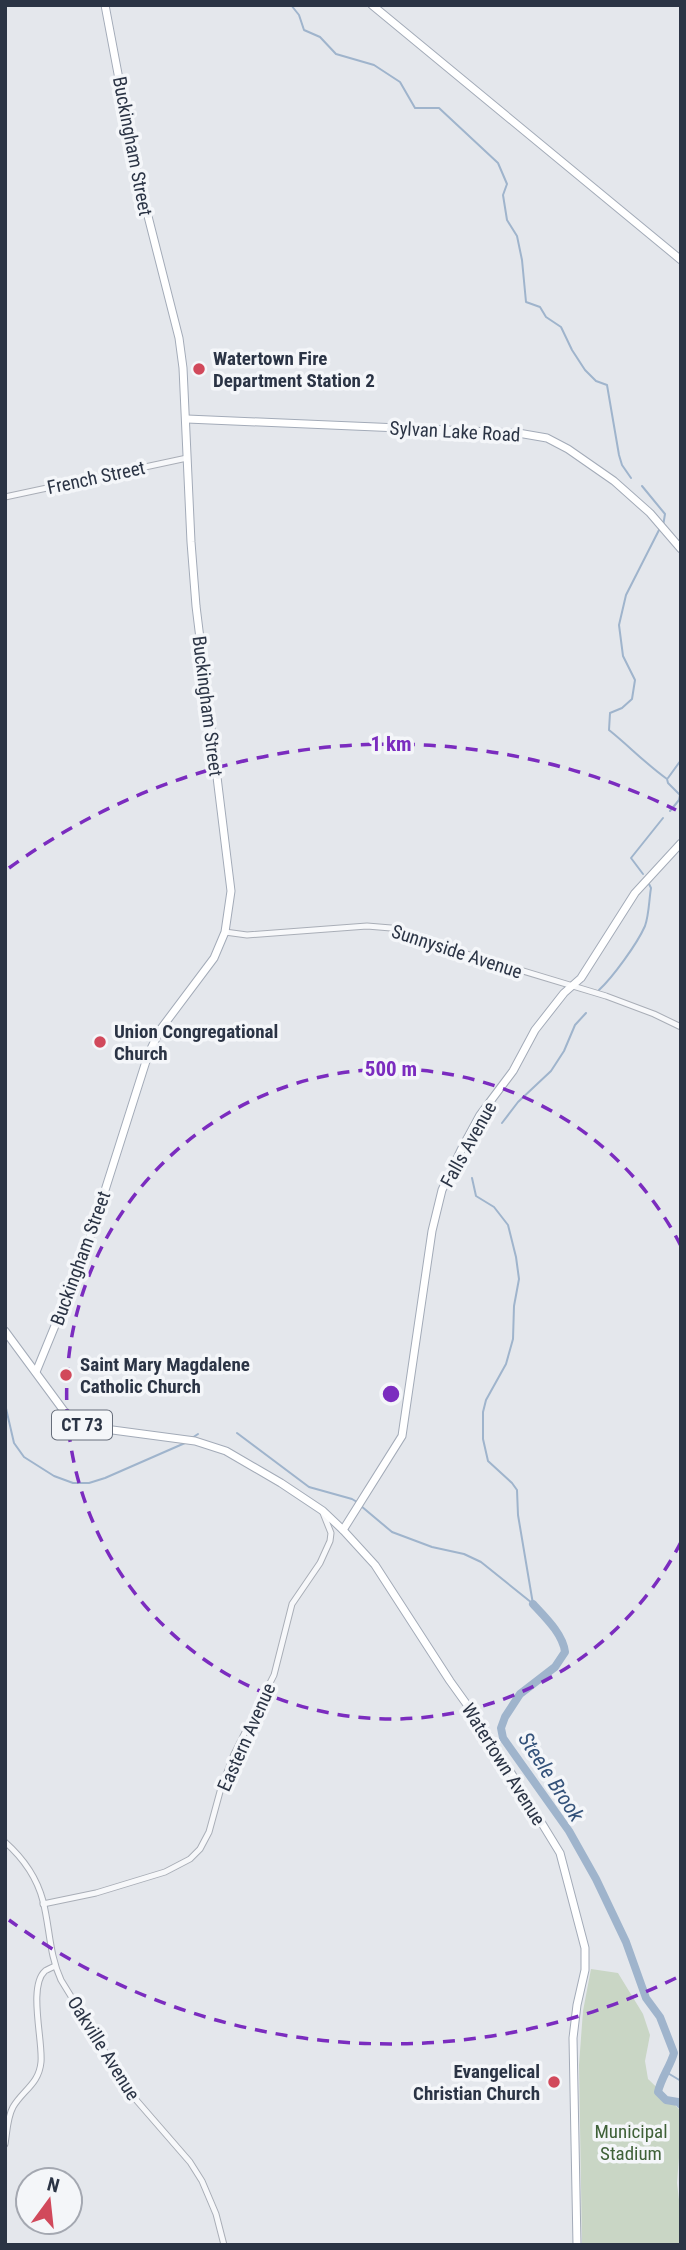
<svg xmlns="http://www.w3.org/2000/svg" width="686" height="2250" font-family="'Roboto Condensed',sans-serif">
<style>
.green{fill:#c9d6c5}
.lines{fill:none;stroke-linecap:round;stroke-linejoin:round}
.stream{stroke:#9fb4cc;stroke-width:2}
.river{stroke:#9fb4cc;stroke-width:8}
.minor-casing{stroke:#a9aeb7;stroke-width:7}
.major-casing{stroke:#a3abb8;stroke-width:9}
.minor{stroke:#f7f8fa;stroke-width:5}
.major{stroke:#fff;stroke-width:7}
.ring{fill:none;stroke:#7b2cbf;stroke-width:3.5;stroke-dasharray:12 9}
.poi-dot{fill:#d1495b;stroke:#f4f6f9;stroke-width:2.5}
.labels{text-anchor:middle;stroke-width:7;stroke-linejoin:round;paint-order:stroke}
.shield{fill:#f4f6f9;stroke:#676e7b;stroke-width:2}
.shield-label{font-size:18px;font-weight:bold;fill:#2b3445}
.street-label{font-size:19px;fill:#2b3445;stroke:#f4f6f9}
.poi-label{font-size:19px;font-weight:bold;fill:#2b3445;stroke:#f4f6f9;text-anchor:start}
.park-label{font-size:19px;fill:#3f6138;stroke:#f4f6f9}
.water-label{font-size:21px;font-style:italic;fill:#34527a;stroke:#f4f6f9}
.centre{fill:#7b2cbf;stroke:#f4f6f9;stroke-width:3.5}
.ring-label{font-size:21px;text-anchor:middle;font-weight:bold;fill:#7b2cbf;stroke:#f4f6f9;stroke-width:7;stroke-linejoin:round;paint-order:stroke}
</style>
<rect width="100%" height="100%" fill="#e4e7ec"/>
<!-- green -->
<path class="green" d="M591 1969 618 1973 643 2014 650 2035 645 2061 648 2079 679 2109 680 2145 677 2183 681 2216V2245H582L579 2065 583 2011Z"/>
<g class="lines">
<!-- stream -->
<g class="stream">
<path d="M291 5 299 15 304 30 320 37 336 54 374 65 400 82 415 108H439L498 163 507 184 503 195 507 220 517 236 522 260 526 302 540 307 546 317 561 327 572 350 585 370 596 381 607 385 619 455 622 465 631 478"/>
<path d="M642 486 665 514 663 526"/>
<path d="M659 530 626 595 619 625 623 656 635 680 632 699 622 708 610 713 609 730C629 746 646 764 667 779L668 783 680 795 679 800 670 811"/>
<path d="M668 778 681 760"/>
<path d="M643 874 631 858 663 818"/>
<path d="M599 990C613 977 637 944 645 926 649 915 649 900 651 888L649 884"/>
<path d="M502 1123 518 1102 551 1071 564 1051 575 1025 586 1013"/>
<path d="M472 1178 476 1196 494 1207 508 1225 516 1257 519 1279 514 1306 513 1339 506 1364 486 1400 483 1412V1439L488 1461 512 1483 517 1490 518 1515 533 1604"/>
<path d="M5 1404 14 1443 24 1457 54 1476 73 1483H89L105 1478 185 1443"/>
<path d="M237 1433 309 1487 352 1499 357 1502"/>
<path d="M192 1438 198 1434"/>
<path d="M361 1506 392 1532 432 1547 464 1554 481 1562 532 1603"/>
<path d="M666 2072 681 2081"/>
</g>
<!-- river -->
<path class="river" d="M533 1604C545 1617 563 1634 565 1652L555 1667 520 1694 505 1717 501 1728 503 1738 569 1831 596 1879 626 1942 646 1998 660 2017 674 2053C670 2067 661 2078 658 2092L666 2100 678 2102 681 2105"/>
<defs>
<g id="minor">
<path d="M5 497 187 458"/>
<path d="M225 932 247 935 367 926 391 928 440 946 606 996 654 1014 681 1027"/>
<path d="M5 1842C23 1858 37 1878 43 1901 50 1928 49 1954 61 1980L131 2094 190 2162 202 2181 216 2214 224 2245"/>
<path d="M43 1904 96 1893 165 1872 190 1859 200 1849 209 1832 221 1788 234 1754 274 1675 292 1604 320 1563 330 1541 331 1533 323 1513"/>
<path d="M5 2144C7 2133 7 2118 13 2107 23 2090 39 2084 41 2062 43 2041 28 1986 45 1971 46 1970 53 1967 55 1966"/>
</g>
<g id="major">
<path d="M372 5 681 260"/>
<path d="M187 419 518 433 547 438 568 449 614 481 650 513 681 549"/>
<path d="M5 1331 64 1411 79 1423 90 1427 195 1441 226 1451 281 1483 323 1511 343 1530 375 1565 450 1681 483 1727 560 1853 585 1948V1970L577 2005 573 2038 577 2245"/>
<path d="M36 1372 86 1250 148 1055 160 1030 214 958 225 932 231 891 196 606 191 542 183 368 179 338 136 169 105 5"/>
<path d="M343 1530 402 1436 432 1231 442 1190 461 1150 480 1115 513 1071 535 1030 564 993 581 978 635 893 681 843"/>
</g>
</defs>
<!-- minor casing -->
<use href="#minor" class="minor-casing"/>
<!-- major casing -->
<use href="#major" class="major-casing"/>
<!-- minor -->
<use href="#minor" class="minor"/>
<!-- major -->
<use href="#major" class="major"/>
</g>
<!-- distance rings -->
<g class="ring">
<path d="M681 1542A325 325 0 1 1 681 1246"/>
<path d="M676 1978A650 650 0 0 1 9 1920M9 868A650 650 0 0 1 676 810"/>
</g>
<!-- markers -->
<g class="poi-dot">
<circle cx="199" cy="369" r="7"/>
<circle cx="100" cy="1042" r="7"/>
<circle cx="66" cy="1375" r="7"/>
<circle cx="554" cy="2082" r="7"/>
</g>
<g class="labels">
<!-- shield labels -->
<rect class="shield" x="52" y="1410.5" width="60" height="29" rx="5"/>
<g class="shield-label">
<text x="82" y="1431">CT 73</text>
</g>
<!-- street labels -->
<g class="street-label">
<text transform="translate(133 146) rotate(79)" y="7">Buckingham Street</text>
<text transform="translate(455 431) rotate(3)" y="7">Sylvan Lake Road</text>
<text transform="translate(96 477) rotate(-12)" y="7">French Street</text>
<text transform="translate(208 706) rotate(83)" y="7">Buckingham Street</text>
<text transform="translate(457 951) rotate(18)" y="7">Sunnyside Avenue</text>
<text transform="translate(468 1144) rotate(-61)" y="7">Falls Avenue</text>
<text transform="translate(80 1258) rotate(-70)" y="7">Buckingham Street</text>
<text transform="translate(246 1737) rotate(-66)" y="7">Eastern Avenue</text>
<text transform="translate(504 1764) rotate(58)" y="7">Watertown Avenue</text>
<text transform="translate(104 2048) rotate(58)" y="7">Oakville Avenue</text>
</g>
<!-- poi labels -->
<g class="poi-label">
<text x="213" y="365">Watertown Fire<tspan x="213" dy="22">Department Station 2</tspan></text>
<text x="114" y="1038">Union Congregational<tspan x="114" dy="22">Church</tspan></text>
<text x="80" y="1371">Saint Mary Magdalene<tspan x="80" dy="22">Catholic Church</tspan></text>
<text x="540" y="2078" text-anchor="end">Evangelical<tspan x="540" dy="22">Christian Church</tspan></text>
</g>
<!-- park labels -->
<g class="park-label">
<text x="631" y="2138">Municipal<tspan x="631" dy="22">Stadium</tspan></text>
</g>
<!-- water labels -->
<g class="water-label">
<text transform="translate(551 1777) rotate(57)" y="7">Steele Brook</text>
</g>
</g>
<circle cx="391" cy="1394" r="10" class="centre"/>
<g class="ring-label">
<text x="391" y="751">1 km</text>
<text x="391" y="1076">500 m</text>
</g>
<!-- border -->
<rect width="686" height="2250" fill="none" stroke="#2b3445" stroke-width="14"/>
<!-- north arrow -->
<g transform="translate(49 2201) rotate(15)"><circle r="33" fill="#f4f6f9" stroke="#a4a8b1" stroke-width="2"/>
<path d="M0-5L12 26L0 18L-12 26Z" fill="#d1495b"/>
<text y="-10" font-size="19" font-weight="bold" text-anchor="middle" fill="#2b3445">N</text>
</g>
</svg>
